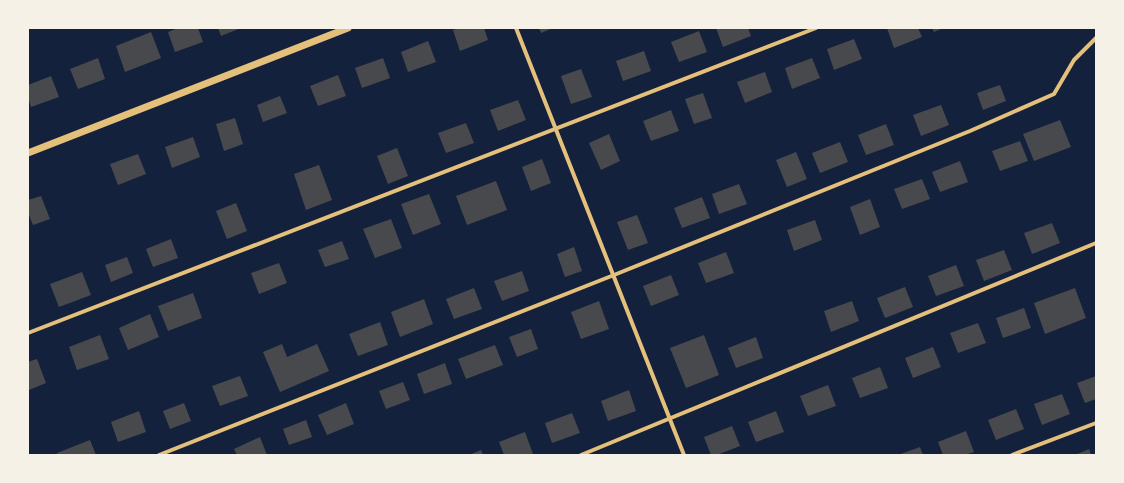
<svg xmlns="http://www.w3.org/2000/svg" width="1124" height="483" font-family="'Golos Text',sans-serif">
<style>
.building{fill:#48494c}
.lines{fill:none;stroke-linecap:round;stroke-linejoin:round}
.minor{stroke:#e5c07b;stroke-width:4}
.tertiary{stroke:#e5c07b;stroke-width:7}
</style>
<rect width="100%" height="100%" fill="#14213d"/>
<!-- building -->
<g class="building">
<path d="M178 28H198L203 42 175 52 168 32Z"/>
<path d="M218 28H241L221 36Z"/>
<path d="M460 28H484L488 40 460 51 453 30Z"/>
<path d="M539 28H553L541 33Z"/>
<path d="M716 28H748L751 36 723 47Z"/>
<path d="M887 28H918L922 37 894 48Z"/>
<path d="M932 28H943L934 32Z"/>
<path d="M699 31 707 52 679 62 671 42Z"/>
<path d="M151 32 161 58 125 72 116 46Z"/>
<path d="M854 39 862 59 834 70 827 49Z"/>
<path d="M428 41 436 62 408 72 401 52Z"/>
<path d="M644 51 651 71 623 81 616 61Z"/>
<path d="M98 58 105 79 78 89 70 69Z"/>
<path d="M383 58 390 78 362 88 355 68Z"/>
<path d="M812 58 820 78 792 89 785 68Z"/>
<path d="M581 69 592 97 571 104 561 76Z"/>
<path d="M765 72 772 92 745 103 737 82Z"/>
<path d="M338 75 346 96 318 106 310 86Z"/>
<path d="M51 76 59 97 31 107 28 98V85Z"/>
<path d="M1000 85 1006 101 983 110 977 93Z"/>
<path d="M703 93 712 118 694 124 685 99Z"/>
<path d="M280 96 287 113 263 122 257 105Z"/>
<path d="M518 100 526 120 498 131 490 110Z"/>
<path d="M941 105 949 125 921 136 913 115Z"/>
<path d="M671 110 679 131 651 141 643 121Z"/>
<path d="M235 118 243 144 224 151 216 124Z"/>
<path d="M1060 120 1071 147 1034 161 1023 134Z"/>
<path d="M466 123 474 143 446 153 438 133Z"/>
<path d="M886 124 894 145 866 155 858 135Z"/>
<path d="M609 134 620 161 601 170 589 143Z"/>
<path d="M193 137 200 157 172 168 165 147Z"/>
<path d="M1020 141 1028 161 1000 171 992 151Z"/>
<path d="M840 142 848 162 820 173 812 153Z"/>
<path d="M397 148 408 176 388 184 377 156Z"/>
<path d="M796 152 807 179 787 187 776 160Z"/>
<path d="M138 154 146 174 118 185 110 164Z"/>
<path d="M542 159 551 183 531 191 522 167Z"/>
<path d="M960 161 968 182 940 192 932 172Z"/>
<path d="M319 165 332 200 306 210 294 174Z"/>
<path d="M922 179 930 199 902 209 894 189Z"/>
<path d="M496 181 507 210 467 225 456 196Z"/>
<path d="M739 184 747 204 719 214 712 194Z"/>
<path d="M429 194 441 224 413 235 401 204Z"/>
<path d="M41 196 50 219 33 225 28 213V200Z"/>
<path d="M702 197 710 218 682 228 674 208Z"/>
<path d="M870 199 880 227 860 235 850 207Z"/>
<path d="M236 203 247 231 227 239 216 211Z"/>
<path d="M637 215 648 243 628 250 617 222Z"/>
<path d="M391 219 402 248 375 258 363 229Z"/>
<path d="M815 220 822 240 794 251 787 230Z"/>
<path d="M1052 223 1060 243 1032 254 1024 233Z"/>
<path d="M171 239 178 258 153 267 146 249Z"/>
<path d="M342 241 349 259 325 267 318 250Z"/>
<path d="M574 247 582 271 565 277 557 254Z"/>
<path d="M1004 250 1012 270 984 281 976 260Z"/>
<path d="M726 252 734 273 706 283 698 263Z"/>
<path d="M127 257 133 273 111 282 105 265Z"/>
<path d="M279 263 287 283 259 294 251 273Z"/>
<path d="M956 265 964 286 936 296 928 276Z"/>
<path d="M522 271 529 291 502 301 494 281Z"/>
<path d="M82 272 91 295 59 307 50 284Z"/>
<path d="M671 275 679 295 651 306 643 286Z"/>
<path d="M905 287 913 307 885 318 877 298Z"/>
<path d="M474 288 482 309 454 319 446 299Z"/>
<path d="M1075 288 1086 318 1045 334 1034 303Z"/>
<path d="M193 293 202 318 168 331 158 306Z"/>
<path d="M424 299 433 324 400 337 391 312Z"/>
<path d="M599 301 609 329 581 339 571 312Z"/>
<path d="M852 301 859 321 831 332 824 311Z"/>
<path d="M1024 308 1031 328 1003 338 996 318Z"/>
<path d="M150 314 159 337 128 350 119 328Z"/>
<path d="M380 322 388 345 358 356 349 334Z"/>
<path d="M978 323 986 343 958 353 950 333Z"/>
<path d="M531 329 538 349 517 357 509 337Z"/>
<path d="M100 335 109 359 77 370 69 347Z"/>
<path d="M704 335 719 375 686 388 670 348Z"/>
<path d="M756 337 763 358 736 368 728 348Z"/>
<path d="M282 344 287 357 317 344 329 371 280 392 263 352Z"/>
<path d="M495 345 503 365 466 379 458 359Z"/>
<path d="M933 347 941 367 913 378 905 358Z"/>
<path d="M37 359 46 383 29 390 28 362Z"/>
<path d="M445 363 452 384 424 394 417 374Z"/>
<path d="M880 367 888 388 860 398 852 378Z"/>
<path d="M240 376 248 396 220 406 212 386Z"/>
<path d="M1096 376V399L1085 403 1077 383Z"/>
<path d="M403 382 410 400 386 409 379 391Z"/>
<path d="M828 385 836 406 808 416 800 396Z"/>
<path d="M629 390 636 411 608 421 601 401Z"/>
<path d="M1062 394 1070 414 1042 425 1034 404Z"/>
<path d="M184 403 191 421 170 429 163 411Z"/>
<path d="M346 403 354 424 327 435 318 415Z"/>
<path d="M1016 409 1024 429 996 440 988 420Z"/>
<path d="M139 411 146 432 118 442 111 422Z"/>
<path d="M776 411 784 432 756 442 748 422Z"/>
<path d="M572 413 580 433 552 443 545 423Z"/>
<path d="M306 420 312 437 289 445 283 429Z"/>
<path d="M732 426 740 446 717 455H711L704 437Z"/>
<path d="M966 431 974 452 965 455H943L938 442Z"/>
<path d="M525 432 533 454 504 455 499 442Z"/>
<path d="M260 437 267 455H237L234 449Z"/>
<path d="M90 440 96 455H58L57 453Z"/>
<path d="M920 447 923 455H898Z"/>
<path d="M1089 449 1091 455H1075Z"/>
<path d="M481 450 483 455H469Z"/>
</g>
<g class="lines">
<!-- minor -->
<g class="minor">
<path d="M516 28 684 455"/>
<path d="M28 333 816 28"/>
<path d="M159 455 614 275 970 131 1054 94 1074 60 1096 38"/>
<path d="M581 455 1096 243"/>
<path d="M1012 455 1096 423"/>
</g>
<!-- tertiary -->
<path class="tertiary" d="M28 153 348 28"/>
</g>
<!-- border -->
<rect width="1124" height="483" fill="none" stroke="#f6f1e7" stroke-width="58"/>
</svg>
